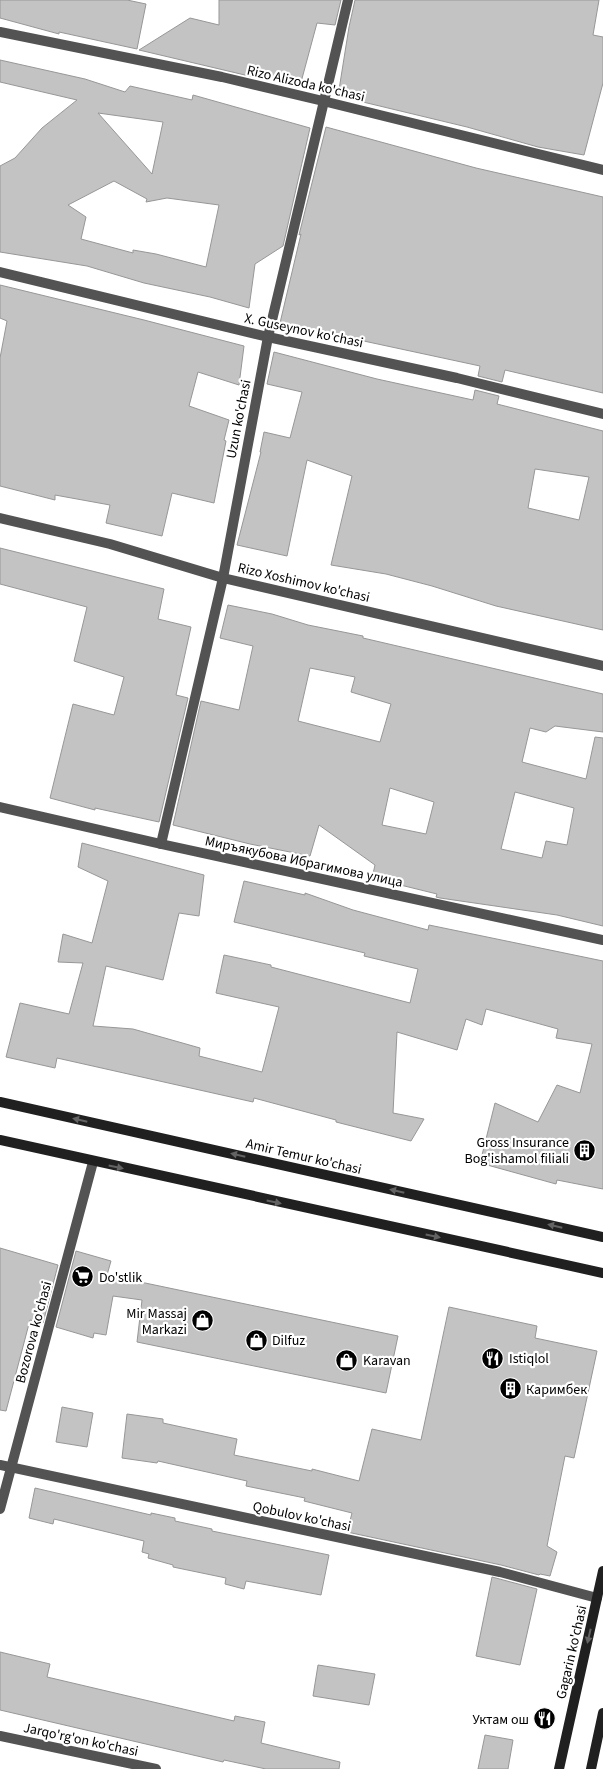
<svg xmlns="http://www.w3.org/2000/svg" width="603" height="1769" font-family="'Source Sans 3',sans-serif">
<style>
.building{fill:#c3c3c3;stroke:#979797;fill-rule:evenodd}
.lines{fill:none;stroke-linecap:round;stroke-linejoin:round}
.minor{stroke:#535353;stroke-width:10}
.secondary{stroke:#202020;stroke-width:10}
.oneway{fill:#636363}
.labels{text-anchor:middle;stroke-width:4.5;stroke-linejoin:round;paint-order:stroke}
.street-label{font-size:14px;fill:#000;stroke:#fff}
.poi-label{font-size:14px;fill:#000;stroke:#fff;text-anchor:start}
</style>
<rect width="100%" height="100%" fill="#fff"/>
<!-- building -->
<g class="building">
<path d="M0 0H127L146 4 137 49 59 32V34L0 18Z"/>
<path d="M219 0H341L335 25 317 23 300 86 267 78 266 80 139 50 190 18 219 25Z"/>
<path d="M355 0H599L593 35 603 37V83L584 155 538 147 467 127 338 96 349 27Z"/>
<path d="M0 60 85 79 125 92 130 86 192 100 193 95 310 128 283 246 255 264 249 308 210 297 144 283 87 266 0 252V166L15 158 42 128 77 100 0 82ZM98 113 163 122 152 174ZM114 181 147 199 146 202 167 198 219 205 206 267 156 254 133 250V253L81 239 86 217 68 205Z"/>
<path d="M326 127 476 168 603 197V393L505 370 502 382 478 376 480 366 280 323 301 234 299 235Z"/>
<path d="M0 285 144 320 244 346 239 385 198 372 189 406 229 420 224 440 226 441 214 503 172 493 162 536 106 523 110 505 55 495V500L0 486V358L7 321 0 318Z"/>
<path d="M274 352 377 379 473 400 475 390 499 396 497 404 603 431V630L496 606 432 586 386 574 331 565 352 476 307 460 287 556 237 545 261 452H260L264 432 290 438 302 392 267 384ZM535 469 589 477 579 520 528 508Z"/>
<path d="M0 548 164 589 158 619 191 627 176 695 188 698 159 822 95 808V810L50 798 73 704 114 715 124 677 74 661 87 607 0 584Z"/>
<path d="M228 605 272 614 308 625 363 636V638L603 694V732L555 726 546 732 530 728 522 762 586 779 595 737 603 738V926L557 915 440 898 436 897 437 894 372 878 375 865 319 825 310 856 250 844 173 825 201 701 239 710 253 646 220 638ZM310 668 355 677 351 692 391 704 380 742 298 721ZM390 788 434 802 426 834 382 825ZM515 792 574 808 567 845 546 841 542 858 501 849Z"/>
<path d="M82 843 204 875 199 916 179 913 163 980 106 966 93 1026 133 1029 200 1048 199 1056 262 1072 279 1007 216 993 224 955 271 965V967L410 1003 418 969 364 956 365 953 234 922 244 881 305 895V893L353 910 428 930 429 925 603 961V1189L557 1180 556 1184 480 1163 495 1103 538 1122 557 1085 580 1093 592 1044 556 1038 558 1029 486 1009 482 1025 466 1019 457 1050 397 1032 393 1113 424 1119 411 1141 336 1122V1120L254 1098 253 1102 57 1058 55 1068 6 1057 20 1003 69 1014 83 963 58 962 63 934 92 943 108 881 78 867Z"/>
<path d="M0 1248 58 1265 43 1323 30 1320 6 1411 0 1410Z"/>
<path d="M76 1251 111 1261 107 1275 398 1336 386 1393 137 1342 142 1300 113 1296 106 1335 94 1333 93 1338 56 1327Z"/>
<path d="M449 1307 537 1326 535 1338 597 1351 574 1458 565 1456 547 1546 557 1552 550 1576 540 1574 539 1575 501 1565 347 1532 352 1513 304 1501 305 1498 246 1486 247 1481 158 1461 157 1463 122 1458 127 1414 163 1419V1423L237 1439 234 1455 312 1471V1469L359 1481 372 1429 421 1440Z"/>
<path d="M62 1407 93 1413 87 1447 56 1442Z"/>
<path d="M35 1488 151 1515V1513L175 1518V1521L212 1529V1531L329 1555 321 1595 246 1581 244 1589 225 1584 226 1578 173 1567V1565L148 1558 149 1554 142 1552 144 1541 54 1519 53 1524 29 1518Z"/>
<path d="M492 1577 537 1589 520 1665 476 1656Z"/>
<path d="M0 1652 50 1664 47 1677 234 1721 235 1716 265 1722 261 1743 340 1762 339 1769H266L224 1760 223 1762 0 1710Z"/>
<path d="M318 1665 375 1674 369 1705 313 1696Z"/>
<path d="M485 1735 513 1740 508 1769H478Z"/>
</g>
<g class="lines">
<!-- minor -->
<g class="minor">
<path d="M0 32 222 77 323 101 603 170"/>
<path d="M0 272 268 337 457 378 603 414"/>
<path d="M0 518 110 544 223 578 603 666"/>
<path d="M0 807 161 844 603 940"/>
<path d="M161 844 223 578 268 337 348 0"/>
<path d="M0 1465 500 1572 597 1598"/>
<path d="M0 1509 93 1162"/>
<path d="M0 1736 156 1769"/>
</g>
<!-- secondary -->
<g class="secondary">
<path d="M0 1102 603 1237"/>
<path d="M0 1140 603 1273"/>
<path d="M559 1769 603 1571"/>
<path d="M591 1769 603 1713"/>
</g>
</g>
<!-- one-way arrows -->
<defs><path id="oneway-solid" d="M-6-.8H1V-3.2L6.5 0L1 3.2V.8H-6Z" transform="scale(1.25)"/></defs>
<g class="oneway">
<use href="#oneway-solid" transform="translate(80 1120) rotate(-167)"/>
<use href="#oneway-solid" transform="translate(238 1155) rotate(-167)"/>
<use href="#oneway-solid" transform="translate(116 1167) rotate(12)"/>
<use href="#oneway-solid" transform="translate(397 1191) rotate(-167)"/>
<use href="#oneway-solid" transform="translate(274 1202) rotate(12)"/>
<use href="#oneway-solid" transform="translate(555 1226) rotate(-167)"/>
<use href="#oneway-solid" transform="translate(433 1236) rotate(12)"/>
<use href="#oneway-solid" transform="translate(589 1636) rotate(103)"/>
</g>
<!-- icons -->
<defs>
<symbol id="building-disc" viewBox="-11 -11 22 22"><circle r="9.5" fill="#000" stroke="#fff"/><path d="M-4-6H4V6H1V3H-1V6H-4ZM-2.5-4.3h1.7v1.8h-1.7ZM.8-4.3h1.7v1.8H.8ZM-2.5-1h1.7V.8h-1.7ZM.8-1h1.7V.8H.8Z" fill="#fff"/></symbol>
<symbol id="supermarket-disc" viewBox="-11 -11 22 22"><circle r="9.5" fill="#000" stroke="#fff"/><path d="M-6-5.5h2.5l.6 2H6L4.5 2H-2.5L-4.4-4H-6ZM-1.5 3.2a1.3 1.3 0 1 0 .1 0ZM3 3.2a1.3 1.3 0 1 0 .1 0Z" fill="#fff"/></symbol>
<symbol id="shop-disc" viewBox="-11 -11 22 22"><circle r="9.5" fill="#000" stroke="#fff"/><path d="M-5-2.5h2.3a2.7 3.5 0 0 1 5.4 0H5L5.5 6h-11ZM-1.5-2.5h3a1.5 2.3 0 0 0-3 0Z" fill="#fff"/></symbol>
<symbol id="restaurant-disc" viewBox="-11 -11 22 22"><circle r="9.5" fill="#000" stroke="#fff"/><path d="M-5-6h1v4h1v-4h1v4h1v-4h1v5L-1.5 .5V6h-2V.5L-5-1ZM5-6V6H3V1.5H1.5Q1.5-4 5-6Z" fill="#fff"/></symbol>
</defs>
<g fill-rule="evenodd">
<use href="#building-disc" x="572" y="1138" width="25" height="25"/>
<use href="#supermarket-disc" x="70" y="1264" width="25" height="25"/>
<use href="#shop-disc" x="190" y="1308" width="25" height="25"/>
<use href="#shop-disc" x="244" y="1328" width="25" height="25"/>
<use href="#restaurant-disc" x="480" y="1346" width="25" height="25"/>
<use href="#shop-disc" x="334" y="1348" width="25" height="25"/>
<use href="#building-disc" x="498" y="1376" width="25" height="25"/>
<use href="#restaurant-disc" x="532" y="1706" width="25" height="25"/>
</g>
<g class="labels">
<!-- street labels -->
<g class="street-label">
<text transform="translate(306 83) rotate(13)" y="5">Rizo Alizoda ko'chasi</text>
<text transform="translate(304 330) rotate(12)" y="5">X. Guseynov ko'chasi</text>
<text transform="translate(238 419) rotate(-79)" y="5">Uzun ko'chasi</text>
<text transform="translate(304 582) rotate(13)" y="5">Rizo Xoshimov ko'chasi</text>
<text transform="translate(304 861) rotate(12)" y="5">Миръякубова Ибрагимова улица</text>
<text transform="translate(304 1156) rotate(13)" y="5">Amir Temur ko'chasi</text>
<text transform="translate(33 1332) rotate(-75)" y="5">Bozorova ko'chasi</text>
<text transform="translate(302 1516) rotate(12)" y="5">Qobulov ko'chasi</text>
<text transform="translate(571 1652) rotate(-77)" y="5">Gagarin ko'chasi</text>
<text transform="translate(81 1739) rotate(12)" y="5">Jarqo'rg'on ko'chasi</text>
</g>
<!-- poi labels -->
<g class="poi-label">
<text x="569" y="1147" text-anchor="end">Gross Insurance<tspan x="569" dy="16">Bog'ishamol filiali</tspan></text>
<text x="99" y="1282">Do'stlik</text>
<text x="187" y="1318" text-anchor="end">Mir Massaj<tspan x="187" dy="16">Markazi</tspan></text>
<text x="272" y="1345">Dilfuz</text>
<text x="509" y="1363">Istiqlol</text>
<text x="363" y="1365">Karavan</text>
<text x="526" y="1394">Каримбек</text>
<text x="529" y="1724" text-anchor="end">Уктам ош</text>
</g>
</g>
</svg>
